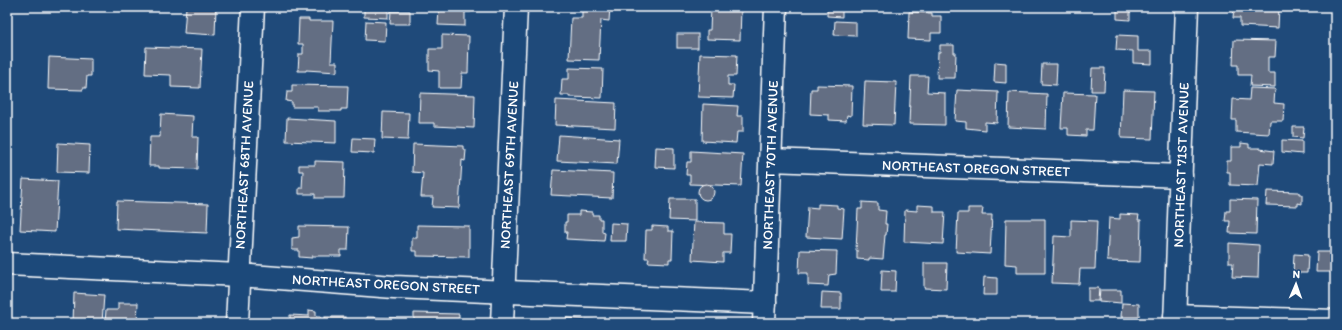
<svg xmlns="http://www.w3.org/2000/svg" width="1342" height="330" font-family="Itim,sans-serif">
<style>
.building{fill:#636e83;stroke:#fff}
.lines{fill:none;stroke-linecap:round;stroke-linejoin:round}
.street-casing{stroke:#fff;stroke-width:25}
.street{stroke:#1f4a7a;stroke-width:22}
.labels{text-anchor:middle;stroke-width:3;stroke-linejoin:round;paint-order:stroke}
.street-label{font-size:14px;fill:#fff;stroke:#1f4a7a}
</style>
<rect width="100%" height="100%" fill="#1f4a7a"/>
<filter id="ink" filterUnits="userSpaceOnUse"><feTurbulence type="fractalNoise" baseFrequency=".025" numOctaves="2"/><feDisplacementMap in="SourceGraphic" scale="8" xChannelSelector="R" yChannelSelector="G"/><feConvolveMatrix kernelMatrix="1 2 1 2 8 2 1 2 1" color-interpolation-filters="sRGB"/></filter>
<g filter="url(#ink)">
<!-- building -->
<g class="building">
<path d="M186 7H216L215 35 184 33Z"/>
<path d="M364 7H388V18L364 17Z"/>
<path d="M445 7H471V12H465V26L438 25 439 8H445Z"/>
<path d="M582 7H610L609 21 601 20 599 60 569 59 571 18H582Z"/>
<path d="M827 7H842V17L827 16Z"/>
<rect x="936" y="7" width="17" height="4"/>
<path d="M1117 7H1130V20L1117 19Z"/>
<path d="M1234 7H1279L1278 28 1240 26V18H1233Z"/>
<path d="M711 8 741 9 740 40 707 39V30H710Z"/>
<path d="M391 11H410V24H390Z"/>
<path d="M909 12 932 13V16H941V33H931V40L908 39Z"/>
<path d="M299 19H309V21H333L331 62H337V72L306 70V71H298L299 54H303V44H298Z"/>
<path d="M366 21 386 22 385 41 365 40Z"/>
<path d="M835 21 856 22V36L834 35Z"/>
<rect x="677" y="34" width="21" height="14"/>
<path d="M442 35 469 36 468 73H462L461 88H439V71L429 70V49H442Z"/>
<path d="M1117 35 1138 36V51H1152V64L1133 63V51L1116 50Z"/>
<path d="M1234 40 1276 41 1275 57H1268V73H1275V87L1250 86 1251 75H1238V65H1233Z"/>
<path d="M940 45H954V53H956L955 78H937L938 52H940Z"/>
<path d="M146 47 202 49 200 88 171 87V75L145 74Z"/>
<path d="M700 54 737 55 736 76H728V85H734L733 98 698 97Z"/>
<path d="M49 57 91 59V76H87L86 88H83V90L48 89Z"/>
<path d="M995 62 1006 63V83L994 82Z"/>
<path d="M1042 64H1057L1056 85 1041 84Z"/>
<path d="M569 68 603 69 602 98 569 97V95H561L562 79H569Z"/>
<path d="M1092 68H1105L1104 91H1091Z"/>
<path d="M911 76H928L927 92 945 93V125L909 124Z"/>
<path d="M865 81 896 82 894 125 863 124Z"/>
<path d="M292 85 348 86 347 109H341V111H318V107H292V102L286 101 287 92H292Z"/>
<path d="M817 85 852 86 851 116 847 115 846 121 829 120V115L810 114 811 89H817Z"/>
<path d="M1250 88 1275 89 1274 103 1284 104 1283 121H1270L1269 134 1236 132V120H1232L1233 99 1249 100Z"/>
<path d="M957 90 998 92 997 123 985 122V130L966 128V122L955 121Z"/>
<path d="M1123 90 1154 91 1152 139 1121 138Z"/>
<path d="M1009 92 1047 94 1046 129 1008 127Z"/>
<path d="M420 93 475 95 474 128 434 126V123H419Z"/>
<path d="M1063 93 1095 94 1093 130H1086V136L1068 135V128H1061Z"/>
<path d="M556 100 616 103 615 128 555 125Z"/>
<path d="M703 104 738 106 737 116H743V132H737L736 143 702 141Z"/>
<path d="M383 112 409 113 408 140 382 139Z"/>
<path d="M161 114 193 116 192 137H198L197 169 159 168V166H149L150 137H160Z"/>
<path d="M287 118 336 121V143L286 141Z"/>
<path d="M1293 127H1304L1303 138 1293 137Z"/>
<path d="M559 135 619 139 617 164 557 161Z"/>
<path d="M353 138 375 139 374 153 352 152Z"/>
<path d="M1282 140 1302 141V154L1282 152Z"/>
<path d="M58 143 90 145 89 173 57 172Z"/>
<path d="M1241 143 1249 144V148H1260V149L1274 151 1273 164 1260 163 1258 186 1230 185V172H1227V161H1231V147H1241Z"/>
<path d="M413 144 463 146V149L466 150 465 161 462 160 459 208 432 207 433 197H421L423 173 412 172Z"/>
<path d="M656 147 674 148V168L655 167Z"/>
<path d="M691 151 743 154 741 186 690 184V175H686L687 162H691Z"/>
<path d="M315 161 345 162 344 198H315V194H299V188H302L303 171H299V165H315Z"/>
<path d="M553 170 613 173 612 198 551 195Z"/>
<path d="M23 179 58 181 55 232 20 230Z"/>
<circle cx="706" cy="192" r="8"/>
<path d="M1267 191 1299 192V194H1302V204L1298 203V206L1266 205Z"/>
<path d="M670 199H695V221L669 220Z"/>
<path d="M1230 199 1257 200 1256 234 1229 233 1230 221H1225L1226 211H1230Z"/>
<path d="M117 201 208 204 207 233 116 229Z"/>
<path d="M862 202 878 203V210L886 211 885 224H887L886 235H885L883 259 869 258V260L857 259V250H856L858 209H862Z"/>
<path d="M818 204 837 205V208L844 209 842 239 806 237 808 207 818 208Z"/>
<path d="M917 205 934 206V212H945L943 244 904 242 905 210 917 211Z"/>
<path d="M968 208H983L982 215H992L990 254 956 252 958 213H968Z"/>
<path d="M579 211 592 212V215H599V219H602V232L605 233 604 241 566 239 567 232H565V222H567V215H579Z"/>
<path d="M1120 214 1139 215 1138 220H1141L1140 262 1107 261 1109 218 1120 219Z"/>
<path d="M1006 219H1045V273H1017V265L1005 264Z"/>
<path d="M1071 220 1097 221 1095 269H1080L1079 284 1052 283 1054 236 1071 237Z"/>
<path d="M694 222 724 223V234H731L730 253H723V262L692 260Z"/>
<path d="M611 223 627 224 626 241H610Z"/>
<path d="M417 225 469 226V257L417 256V251H412V238H417Z"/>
<path d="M299 226 349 227 348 250H341V256H312V258L299 257V250H292V238L299 237Z"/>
<path d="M652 226 668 227V231H673L672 259H669V263L648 262 649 258H645L646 230H652Z"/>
<path d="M1229 243 1259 245 1258 278 1232 277 1233 263H1229Z"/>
<path d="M800 250 837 251 836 274 829 275 828 286 808 285V273H799Z"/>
<path d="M1317 252H1335V272H1316Z"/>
<path d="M1294 254 1308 255 1307 273H1293Z"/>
<path d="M924 263H947L946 289 924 288Z"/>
<path d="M882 270 896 271 895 292H881Z"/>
<path d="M984 277 997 278V295H983Z"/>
<path d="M1088 288H1099L1098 301H1088Z"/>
<path d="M1100 290H1121V303L1099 301Z"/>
<path d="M822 292 841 293V309H821Z"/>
<path d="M74 293 104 295 102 323H73Z"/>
<path d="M118 303H138L137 323H105L106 310H118Z"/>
<path d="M1122 303 1139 304V317H1121Z"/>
<path d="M309 310 316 311V316H321V323H290V315L309 316Z"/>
<path d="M414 313 459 314V323H414Z"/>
<rect x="325" y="317" width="20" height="6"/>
<path d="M367 317 396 318V323H367Z"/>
<path d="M566 318 594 320V323H550V321L555 322V320L566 321Z"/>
</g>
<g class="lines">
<defs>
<g id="street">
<path d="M770 160 1181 176"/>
<path d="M7 264 239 275 394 287 765 303"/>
<path d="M1175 316 1335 321"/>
<path d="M237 323 253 7"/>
<path d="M502 323 516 7"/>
<path d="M764 323 776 7"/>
<path d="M1175 323 1187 7"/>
</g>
</defs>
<!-- street casing -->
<use href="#street" class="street-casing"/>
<!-- street -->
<use href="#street" class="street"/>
</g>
</g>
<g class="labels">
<!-- street labels -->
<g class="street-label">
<text transform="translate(244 165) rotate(-87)" y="5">NORTHEAST 68TH AVENUE</text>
<text transform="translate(509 165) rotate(-87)" y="5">NORTHEAST 69TH AVENUE</text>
<text transform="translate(770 165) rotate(-88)" y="5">NORTHEAST 70TH AVENUE</text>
<text transform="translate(1181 165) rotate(-88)" y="5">NORTHEAST 71ST AVENUE</text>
<text transform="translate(976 168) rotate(2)" y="5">NORTHEAST OREGON STREET</text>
<text transform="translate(386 284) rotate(3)" y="5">NORTHEAST OREGON STREET</text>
</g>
</g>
<!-- margin -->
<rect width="1342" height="330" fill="none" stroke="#1f4a7a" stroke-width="24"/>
<rect x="12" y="12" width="1318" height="306" fill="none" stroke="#fff" stroke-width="1.5" filter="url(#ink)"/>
<!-- north arrow -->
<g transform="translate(1296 284) rotate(2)" stroke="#1f4a7a" stroke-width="3" paint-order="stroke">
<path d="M0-3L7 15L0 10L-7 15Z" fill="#ffffff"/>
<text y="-6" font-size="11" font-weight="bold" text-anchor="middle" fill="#ffffff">N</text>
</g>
</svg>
